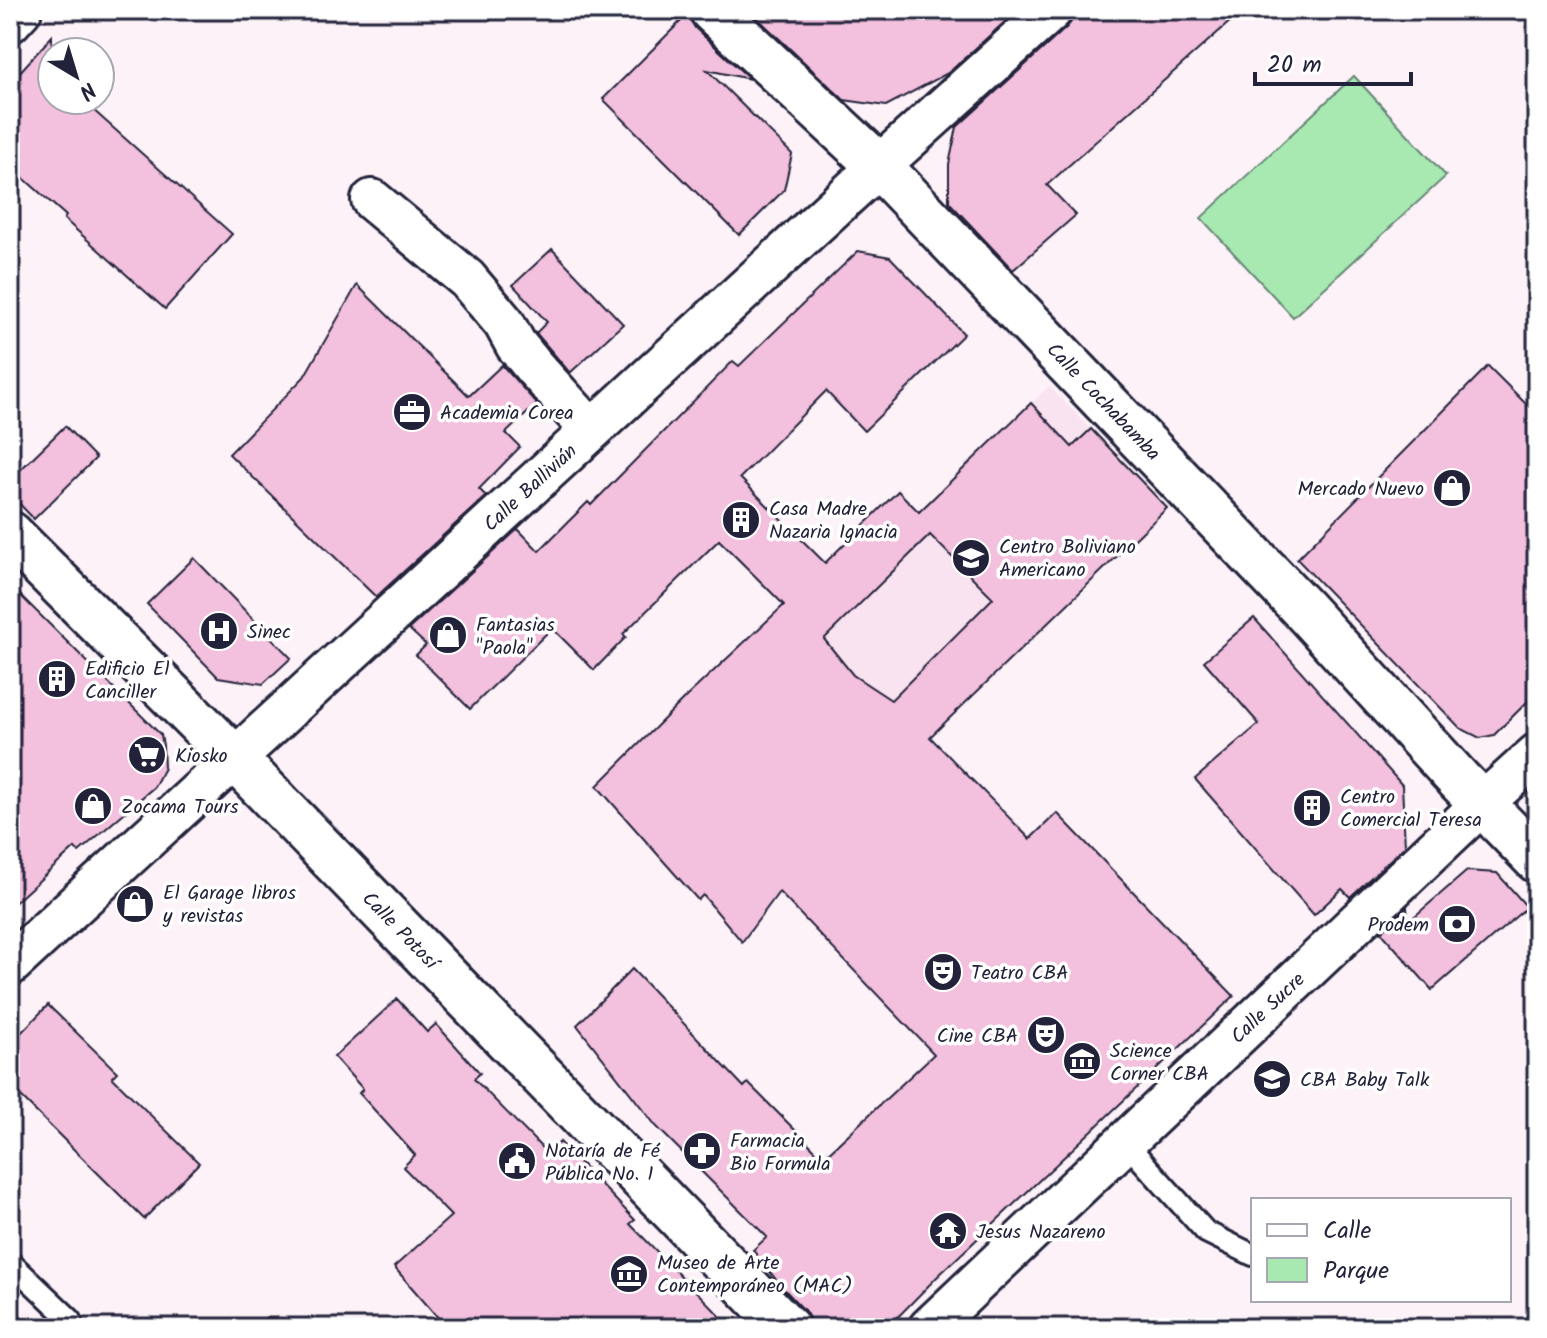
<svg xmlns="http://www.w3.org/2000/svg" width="1547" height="1338" font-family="Kalam,sans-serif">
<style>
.built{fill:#fae3f0}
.green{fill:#a8e9b2;stroke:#658676;stroke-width:2}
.building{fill:#f3c0dd;stroke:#22223b;stroke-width:2;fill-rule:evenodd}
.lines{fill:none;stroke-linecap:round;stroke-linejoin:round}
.service-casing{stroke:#22223b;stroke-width:26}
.minor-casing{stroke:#22223b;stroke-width:46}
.tertiary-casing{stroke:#22223b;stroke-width:50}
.service{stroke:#fff;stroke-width:20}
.minor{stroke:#fff;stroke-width:40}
.tertiary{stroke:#fff;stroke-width:44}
.labels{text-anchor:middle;stroke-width:7;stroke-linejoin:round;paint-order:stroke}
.street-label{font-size:20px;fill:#22223b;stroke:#fff}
.poi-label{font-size:20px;fill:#22223b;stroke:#fff;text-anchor:start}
</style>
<rect width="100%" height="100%" fill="#fdf2f8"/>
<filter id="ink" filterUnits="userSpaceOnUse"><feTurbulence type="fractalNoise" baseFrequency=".0125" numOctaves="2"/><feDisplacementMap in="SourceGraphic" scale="16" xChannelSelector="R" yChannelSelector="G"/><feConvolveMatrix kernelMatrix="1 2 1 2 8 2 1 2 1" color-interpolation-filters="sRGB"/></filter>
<g filter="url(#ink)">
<!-- built -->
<path class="built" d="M1049 386 1167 508 930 737 848 679 787 601 898 491 920 512Z"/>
<!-- green -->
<path class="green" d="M1354 76 1446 176 1293 317 1201 218Z"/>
<!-- building -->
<g class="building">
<path d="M749 10H1018L948 73 886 106 844 100Z"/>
<path d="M1074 10H1243L1047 185 1076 215 1013 270 949 202V164L957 127 1067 27 1074 18Z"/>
<path d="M688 14 695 28 750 79 707 70 792 154 784 190 739 235 603 99Z"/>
<path d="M52 36V100H82L232 234 165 309 64 219 66 216 10 166V83Z"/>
<path d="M552 249 623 324 570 373 536 333 547 322 513 285Z"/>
<path d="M858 251 890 257 964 334 864 431 826 391 740 478 825 563 898 491 919 512 1031 403 1072 447 1091 429 1167 508 930 737 1030 839 1057 813 1234 996 937 1277 887 1328H814L805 1311 781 1286 753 1250 767 1237 656 1126 577 1025 632 969 744 1087 748 1083 823 1158 934 1054 779 892 742 942 703 895 698 900 597 786 687 696 784 605 719 540 623 634 626 637 594 670 552 628 470 709 416 655 426 645 409 629 518 529 539 551 588 502 591 505 733 361 739 366ZM930 535 993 598 891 700 853 675 824 639Z"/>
<path d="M357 285 469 396 502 365 537 404 506 433 520 447 479 489 486 496 376 597 229 454 304 377Z"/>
<path d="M1488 366 1537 415V692L1494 735 1480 738 1460 728 1297 559Z"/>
<path d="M65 426 96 458 34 519 10 494V480Z"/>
<path d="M194 558 291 658 263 684 218 677 147 604Z"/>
<path d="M10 585 161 735 163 745 164 768 154 787 79 852 75 848 10 907Z"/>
<path d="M1254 618 1402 785 1405 846 1350 897 1342 889 1314 915 1195 779 1259 724 1204 661Z"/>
<path d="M1467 871 1497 873 1527 907 1432 990 1381 932 1407 907 1408 922Z"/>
<path d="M397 999 427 1032 436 1024 480 1073 474 1079 548 1154 560 1142 635 1220 630 1224 732 1328H447L394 1267 451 1216 403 1167 415 1155 359 1093 363 1089 334 1057Z"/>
<path d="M48 1005 117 1072 112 1077 199 1163 144 1219 10 1086V1044Z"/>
</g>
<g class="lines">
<defs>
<g id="service">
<path d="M1125 1142 1206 1232 1253 1255"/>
<path d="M10 1262 71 1320"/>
</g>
<g id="minor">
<path d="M10 22 21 10"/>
<path d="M372 200 467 279 504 323 516 345 534 367 591 430"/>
<path id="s1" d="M10 965 879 166 1052 10"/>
<path id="s2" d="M929 1328 1482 804 1537 754"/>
</g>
<g id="tertiary">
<path id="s3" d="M712 10 879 166 1304 610 1459 780 1537 860"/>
<path id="s4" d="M10 534 235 759 787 1328"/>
</g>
</defs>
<!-- service casing -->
<use href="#service" class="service-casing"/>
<!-- minor casing -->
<use href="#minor" class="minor-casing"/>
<!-- tertiary casing -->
<use href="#tertiary" class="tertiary-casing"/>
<!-- service -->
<use href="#service" class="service"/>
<!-- minor -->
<use href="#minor" class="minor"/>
<!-- tertiary -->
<use href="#tertiary" class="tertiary"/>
</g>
</g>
<!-- icons -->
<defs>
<symbol id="office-disc" viewBox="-11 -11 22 22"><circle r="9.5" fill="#22223b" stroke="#fff"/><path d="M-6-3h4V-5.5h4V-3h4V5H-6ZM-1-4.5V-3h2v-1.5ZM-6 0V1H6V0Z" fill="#fff"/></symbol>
<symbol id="shop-disc" viewBox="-11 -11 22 22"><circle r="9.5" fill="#22223b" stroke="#fff"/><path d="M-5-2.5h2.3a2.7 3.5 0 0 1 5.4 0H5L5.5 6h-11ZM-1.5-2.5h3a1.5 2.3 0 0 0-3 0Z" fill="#fff"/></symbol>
<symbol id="building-disc" viewBox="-11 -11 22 22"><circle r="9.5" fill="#22223b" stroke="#fff"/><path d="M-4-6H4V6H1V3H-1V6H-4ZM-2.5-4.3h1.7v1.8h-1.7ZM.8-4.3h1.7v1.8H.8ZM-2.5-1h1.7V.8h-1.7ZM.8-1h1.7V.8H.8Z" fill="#fff"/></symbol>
<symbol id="school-disc" viewBox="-11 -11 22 22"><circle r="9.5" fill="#22223b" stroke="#fff"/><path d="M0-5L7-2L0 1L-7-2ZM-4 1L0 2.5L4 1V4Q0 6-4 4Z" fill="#fff"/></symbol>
<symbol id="hospital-disc" viewBox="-11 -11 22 22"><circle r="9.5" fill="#22223b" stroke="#fff"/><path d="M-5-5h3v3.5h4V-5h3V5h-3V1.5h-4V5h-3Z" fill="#fff"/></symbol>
<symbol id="supermarket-disc" viewBox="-11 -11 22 22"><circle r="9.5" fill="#22223b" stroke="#fff"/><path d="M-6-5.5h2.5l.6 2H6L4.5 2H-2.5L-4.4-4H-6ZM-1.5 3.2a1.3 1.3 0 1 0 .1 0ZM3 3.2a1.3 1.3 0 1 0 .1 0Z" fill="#fff"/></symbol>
<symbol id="bank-disc" viewBox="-11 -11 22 22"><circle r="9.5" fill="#22223b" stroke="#fff"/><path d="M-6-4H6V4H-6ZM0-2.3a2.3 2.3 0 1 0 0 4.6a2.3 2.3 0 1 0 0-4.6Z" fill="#fff"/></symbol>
<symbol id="theatre-disc" viewBox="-11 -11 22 22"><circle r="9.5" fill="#22223b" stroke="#fff"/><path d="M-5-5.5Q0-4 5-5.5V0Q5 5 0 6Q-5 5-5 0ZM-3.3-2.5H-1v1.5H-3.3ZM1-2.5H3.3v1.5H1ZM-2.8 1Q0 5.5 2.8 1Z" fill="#fff"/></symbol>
<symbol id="museum-disc" viewBox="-11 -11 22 22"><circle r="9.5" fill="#22223b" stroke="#fff"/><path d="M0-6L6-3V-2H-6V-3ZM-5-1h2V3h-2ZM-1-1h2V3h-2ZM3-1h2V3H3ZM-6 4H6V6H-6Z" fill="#fff"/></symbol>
<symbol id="university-disc" viewBox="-11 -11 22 22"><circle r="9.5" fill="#22223b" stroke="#fff"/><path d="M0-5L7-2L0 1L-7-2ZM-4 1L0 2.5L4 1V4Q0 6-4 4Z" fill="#fff"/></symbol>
<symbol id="pharmacy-disc" viewBox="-11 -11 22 22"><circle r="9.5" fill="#22223b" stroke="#fff"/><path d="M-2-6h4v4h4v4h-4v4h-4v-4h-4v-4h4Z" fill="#fff"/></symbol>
<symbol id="civic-disc" viewBox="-11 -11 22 22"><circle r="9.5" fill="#22223b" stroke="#fff"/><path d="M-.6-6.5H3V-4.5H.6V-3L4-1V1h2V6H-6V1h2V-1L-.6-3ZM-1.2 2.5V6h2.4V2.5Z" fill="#fff"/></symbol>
<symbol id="temple-disc" viewBox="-11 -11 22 22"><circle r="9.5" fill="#22223b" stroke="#fff"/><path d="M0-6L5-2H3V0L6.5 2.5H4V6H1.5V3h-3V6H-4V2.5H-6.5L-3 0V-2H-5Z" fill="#fff"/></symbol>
</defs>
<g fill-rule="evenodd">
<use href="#office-disc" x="390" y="390" width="44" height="44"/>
<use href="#shop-disc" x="1430" y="466" width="44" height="44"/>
<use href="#building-disc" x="719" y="498" width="44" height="44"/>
<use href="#school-disc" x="949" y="536" width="44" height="44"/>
<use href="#hospital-disc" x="197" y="609" width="44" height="44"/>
<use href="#shop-disc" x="426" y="613" width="44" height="44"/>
<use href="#building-disc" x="35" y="657" width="44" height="44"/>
<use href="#supermarket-disc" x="125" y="733" width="44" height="44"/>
<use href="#shop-disc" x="71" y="784" width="44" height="44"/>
<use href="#building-disc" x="1290" y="786" width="44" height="44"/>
<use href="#shop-disc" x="113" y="882" width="44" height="44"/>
<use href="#bank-disc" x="1435" y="902" width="44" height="44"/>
<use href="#theatre-disc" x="921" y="950" width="44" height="44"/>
<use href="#theatre-disc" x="1024" y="1013" width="44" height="44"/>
<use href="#museum-disc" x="1060" y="1039" width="44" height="44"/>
<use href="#university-disc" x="1250" y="1057" width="44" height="44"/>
<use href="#pharmacy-disc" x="680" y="1129" width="44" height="44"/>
<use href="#civic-disc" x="495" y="1139" width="44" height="44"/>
<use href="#temple-disc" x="926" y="1209" width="44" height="44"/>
<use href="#museum-disc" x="607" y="1252" width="44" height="44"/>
</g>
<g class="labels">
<!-- street labels -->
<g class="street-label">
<text dy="7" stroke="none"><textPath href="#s3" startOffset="554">Calle Cochabamba</textPath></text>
<text dy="7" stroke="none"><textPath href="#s1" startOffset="706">Calle Ballivián</textPath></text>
<text dy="7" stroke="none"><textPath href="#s4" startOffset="556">Calle Potosí</textPath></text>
<text dy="7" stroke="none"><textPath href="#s2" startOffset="466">Calle Sucre</textPath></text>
</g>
<!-- poi labels -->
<g class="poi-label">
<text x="440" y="419">Academia Corea</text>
<text x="1424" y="495" text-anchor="end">Mercado Nuevo</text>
<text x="769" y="515">Casa Madre<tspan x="769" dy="23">Nazaria Ignacia</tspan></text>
<text x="999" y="553">Centro Boliviano<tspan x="999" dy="23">Americano</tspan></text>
<text x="476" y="631">Fantasias<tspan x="476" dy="23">"Paola"</tspan></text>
<text x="247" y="638">Sinec</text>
<text x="85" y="675">Edificio El<tspan x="85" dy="23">Canciller</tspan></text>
<text x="175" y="762">Kiosko</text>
<text x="1340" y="803">Centro<tspan x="1340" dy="23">Comercial Teresa</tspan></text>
<text x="121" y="813">Zocama Tours</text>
<text x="163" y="899">El Garage libros<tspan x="163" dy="23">y revistas</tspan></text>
<text x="1429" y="931" text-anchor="end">Prodem</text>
<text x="971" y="979">Teatro CBA</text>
<text x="1018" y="1042" text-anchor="end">Cine CBA</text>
<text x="1110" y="1057">Science<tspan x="1110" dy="23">Corner CBA</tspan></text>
<text x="1300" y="1086">CBA Baby Talk</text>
<text x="730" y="1147">Farmacia<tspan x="730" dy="23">Bio Formula</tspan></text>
<text x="545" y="1157">Notaría de Fé<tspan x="545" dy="23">Pública No. 1</tspan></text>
<text x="976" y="1238">Jesus Nazareno</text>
<text x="657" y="1269">Museo de Arte<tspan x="657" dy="23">Contemporáneo (MAC)</tspan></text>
</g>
</g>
<!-- margin -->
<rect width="1547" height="1338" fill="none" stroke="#fff" stroke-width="40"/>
<rect x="20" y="20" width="1507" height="1298" fill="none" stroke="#22223b" stroke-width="3" filter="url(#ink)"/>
<!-- legend -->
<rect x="1251" y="1198" width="260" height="104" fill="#ffffff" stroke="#a7a7b1" stroke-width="2"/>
<rect x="1267" y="1224" width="40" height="12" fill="#ffffff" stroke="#a7a7b1" stroke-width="2"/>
<text x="1323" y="1238" font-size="24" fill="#22223b">Calle</text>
<rect x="1267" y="1258" width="40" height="24" fill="#a8e9b2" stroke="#a7a7b1" stroke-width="2"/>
<text x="1323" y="1278" font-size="24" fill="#22223b">Parque</text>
<!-- north arrow -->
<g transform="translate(76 76) rotate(142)"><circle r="38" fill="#ffffff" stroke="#a7a7b1" stroke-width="2"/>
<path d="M0-6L14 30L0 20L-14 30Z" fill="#22223b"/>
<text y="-12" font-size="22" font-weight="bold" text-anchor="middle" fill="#22223b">N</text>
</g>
<!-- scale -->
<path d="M1255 72v12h156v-12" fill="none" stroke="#22223b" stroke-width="4"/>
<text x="1267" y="72" font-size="24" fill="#22223b" stroke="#ffffff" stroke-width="6" paint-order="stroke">20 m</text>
</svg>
